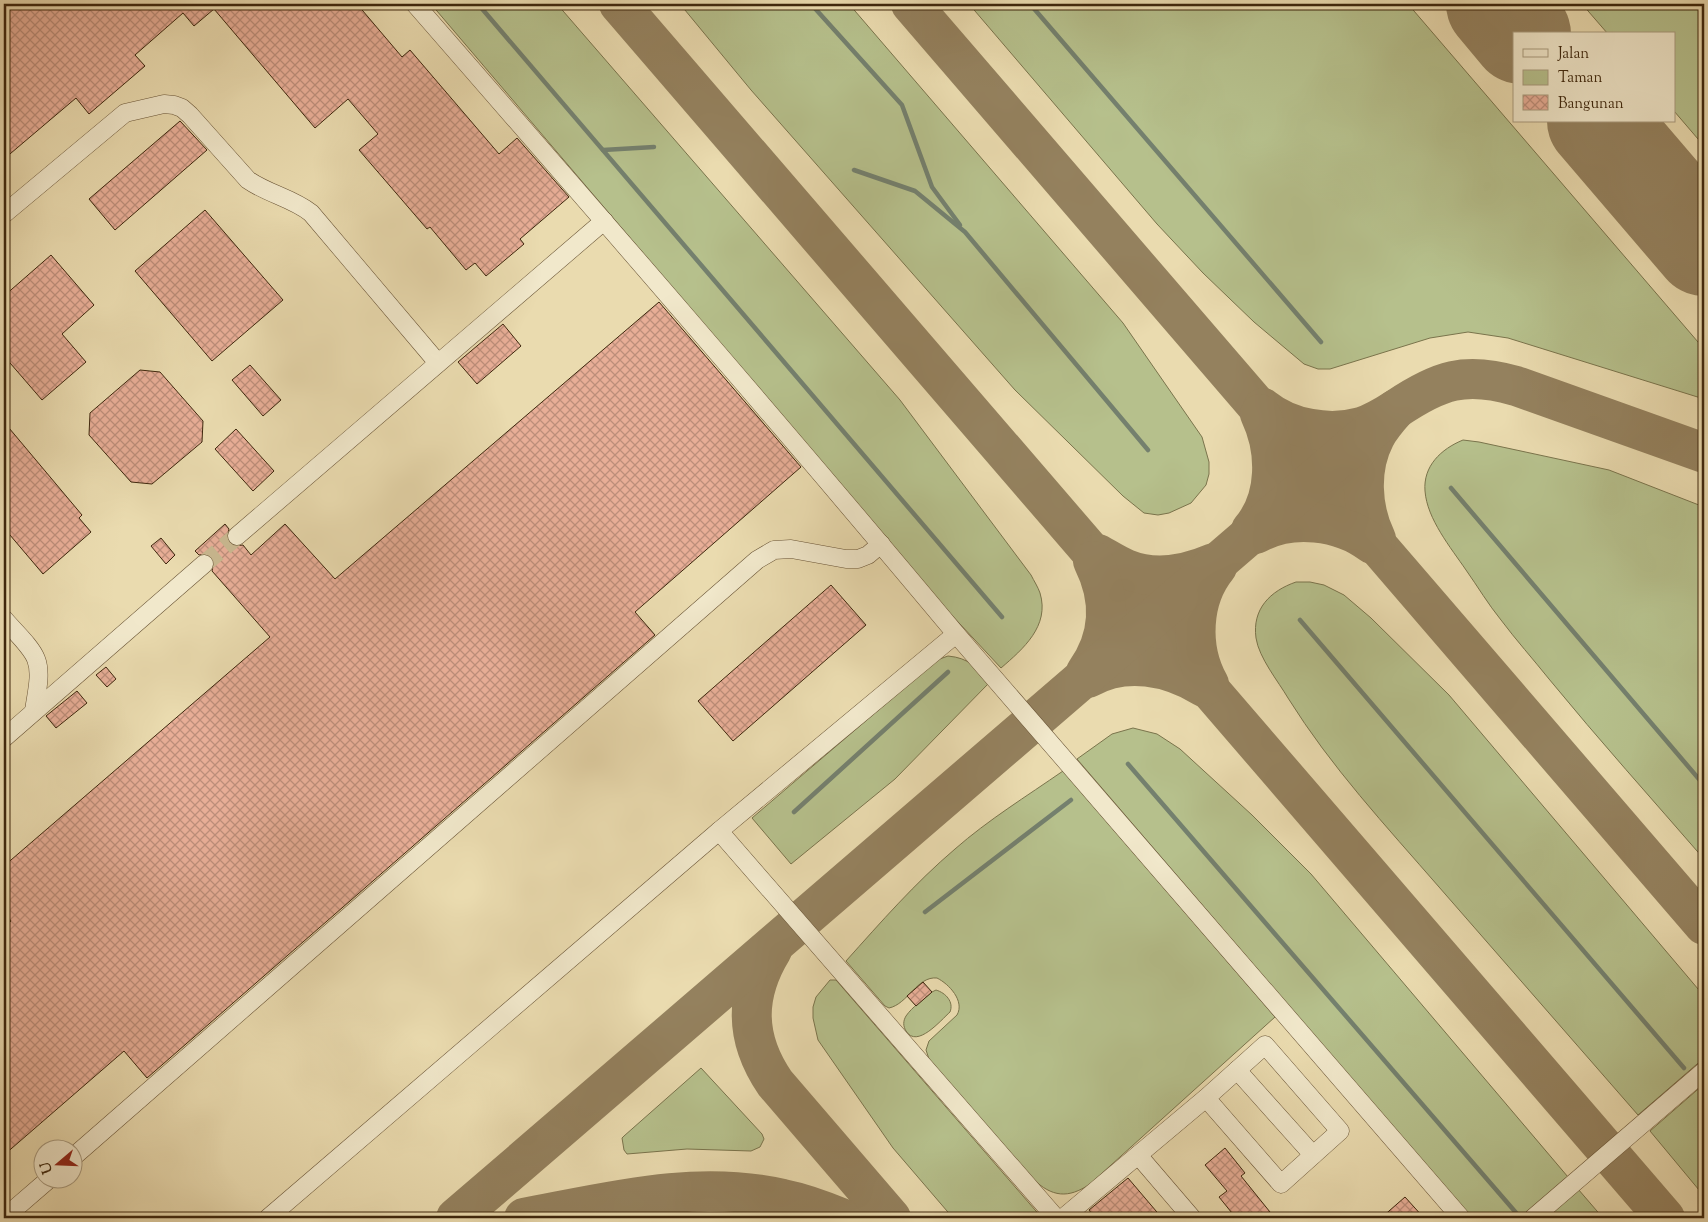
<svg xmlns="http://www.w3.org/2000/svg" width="1708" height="1222" font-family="'Sorts Mill Goudy',serif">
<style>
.green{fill:#b6c08c;stroke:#7a744c}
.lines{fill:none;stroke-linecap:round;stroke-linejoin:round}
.stream{stroke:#74806e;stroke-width:4.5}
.taxiway{stroke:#94815e;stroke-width:40}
.runway{stroke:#94815e;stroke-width:100}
.building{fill:url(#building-cross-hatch);stroke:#3e270d}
.minor-tunnel{stroke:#c8b78f;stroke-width:18;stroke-dasharray:18 9;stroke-linecap:butt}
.minor-casing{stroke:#695436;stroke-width:19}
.minor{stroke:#f1e8cb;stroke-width:18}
</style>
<defs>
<pattern id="building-cross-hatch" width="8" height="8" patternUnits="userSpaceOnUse" patternTransform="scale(1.25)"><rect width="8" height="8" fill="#e8ae97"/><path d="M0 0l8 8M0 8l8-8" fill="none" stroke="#bd8e7a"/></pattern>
</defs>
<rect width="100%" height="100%" fill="#eadbaf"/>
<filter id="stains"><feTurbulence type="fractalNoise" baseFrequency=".004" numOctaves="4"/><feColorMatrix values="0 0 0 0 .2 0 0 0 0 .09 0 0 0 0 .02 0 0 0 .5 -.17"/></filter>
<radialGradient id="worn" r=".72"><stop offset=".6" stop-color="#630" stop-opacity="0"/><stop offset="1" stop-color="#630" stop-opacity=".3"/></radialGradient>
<!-- green -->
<g class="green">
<path d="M431 4H557L900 400 1031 575C1034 581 1038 587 1040 593 1050 626 1023 649 1001 668L946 609Z"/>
<path d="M680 4H849L1123 323 1202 437 1209 462V474L1206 485 1191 503 1169 513 1158 515 1144 513 1123 496 1015 390 751 90Z"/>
<path d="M969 4H1408L1704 349V399L1508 338 1468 332 1430 338 1330 369H1318L1304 364 1254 322 1203 273 1157 224Z"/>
<path d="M1582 4H1704V146L1674 111V34H1608Z"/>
<path d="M1463 440 1479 442 1609 470 1704 507V859C1652 799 1599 740 1549 679 1533 659 1516 640 1501 620 1488 604 1478 587 1466 570 1451 548 1427 519 1425 491 1423 466 1441 449 1463 440Z"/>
<path d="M1296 582H1310L1324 585 1344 595 1371 618 1449 695 1704 996V1058L1638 1115C1572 1039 1505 963 1439 887 1386 826 1331 767 1288 698 1278 681 1259 658 1256 638 1252 609 1270 591 1296 582Z"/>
<path d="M948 656C969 658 977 667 988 684L895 779 791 864 752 818 937 660Z"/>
<path d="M1133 728 1157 734 1180 749 1252 815 1311 874 1568 1177 1521 1218H1471L1077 759 1112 734Z"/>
<path d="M1063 771 1275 1017 1090 1184C1068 1199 1052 1197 1033 1179L929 1059 926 1050 929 1041 957 1015C965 1001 949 984 937 978 917 976 908 1004 889 1008L885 1006 846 961C881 922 915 883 955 849 988 820 1027 796 1063 771Z"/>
<path d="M830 980H836L1042 1218H953L893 1148 818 1040 813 1018V1007L816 997Z"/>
<path d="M936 990C946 993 954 1002 950 1012 941 1020 917 1049 906 1031 903 1026 903 1021 906 1016 912 1007 924 999 932 992Z"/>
<path d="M701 1068 762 1134 764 1139 760 1147 751 1151 687 1149 627 1154 624 1150 622 1138 624 1136Z"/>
<path d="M1704 1084V1196L1650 1131Z"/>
<path d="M1578 1189 1603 1218H1545Z"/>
</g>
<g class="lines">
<!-- stream -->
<g class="stream">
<path d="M478 4 1002 617"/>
<path d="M811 4 902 105 932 187 960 225"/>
<path d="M1030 4 1321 342"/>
<path d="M603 150 654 147"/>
<path d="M854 170 915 191 965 232 1148 450"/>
<path d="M1451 488 1704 785"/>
<path d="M1300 620 1684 1068"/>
<path d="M1128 764 1518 1215"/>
<path d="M794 812 948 672"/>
<path d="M925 912 1071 800"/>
</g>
<!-- taxiway -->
<g class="taxiway">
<path d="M619 4 1665 1218"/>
<path d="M911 4 1704 925"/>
<path d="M1263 408C1289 429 1329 436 1361 427 1374 423 1385 416 1396 409 1388 418 1380 427 1375 437 1359 468 1361 508 1376 539"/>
<path d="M1251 530C1278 498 1277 450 1260 414"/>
<path d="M1256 534C1291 514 1341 520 1372 544"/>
<path d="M1098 554C1107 559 1116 565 1126 569 1155 581 1186 575 1214 563"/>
<path d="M1086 672C1111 637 1112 599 1093 561"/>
<path d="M1088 678C1126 657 1169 666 1204 687"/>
<path d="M1209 684C1189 648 1191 599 1217 567"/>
<path d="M772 950C744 996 745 1039 775 1083L891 1218"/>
<path d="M456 1218 1396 409C1439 380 1465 371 1516 386L1704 453"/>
<path d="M524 1218C609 1202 697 1179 783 1199 803 1203 822 1210 841 1218"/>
</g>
<!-- runway -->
<g class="runway">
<path d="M1496 4 1521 34"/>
<path d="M1597 121 1704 246"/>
</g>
</g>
<!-- building -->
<g class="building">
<path d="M4 4H357L402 57 410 50 499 154 517 138 569 197 520 239 524 244 486 276 475 263 466 270 430 227 427 229 359 150 378 134 348 99 315 128 214 9 194 26 183 13 135 55 145 66 89 114 76 98 4 159Z"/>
<path d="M180 121 207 150 115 230 89 199Z"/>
<path d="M205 210 283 300 212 361 135 271Z"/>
<path d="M51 255 94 305 62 334 86 362 42 400 4 356V296Z"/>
<path d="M659 302 801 467 635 612 655 635 147 1078 124 1051 4 1155V927L11 921 4 912V866L270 637 212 571 214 562 212 557 207 554 199 555 195 551 225 524 229 529 227 537 229 543 234 546 243 545 251 555 285 524 335 579Z"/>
<path d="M503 324 521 346 477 384 458 362Z"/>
<path d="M250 365 281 400 263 416 232 380Z"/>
<path d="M140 370 160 372 203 421 202 442 152 484 131 482 89 435 90 413Z"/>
<path d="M4 422 82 515 79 518 91 532 43 574 4 528Z"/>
<path d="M236 429 274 471 253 491 215 449Z"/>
<path d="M161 538 175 555 166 564 151 546Z"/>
<path d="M831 585 866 625 733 741 698 701Z"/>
<path d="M106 667 116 679 107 687 96 675Z"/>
<path d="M77 691 87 703 56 728 46 716Z"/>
<path d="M923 982 932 992 916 1006 907 996Z"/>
<path d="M1225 1148 1245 1173 1241 1176 1270 1212 1262 1218H1236L1219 1197 1227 1191 1205 1165Z"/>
<path d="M1128 1178 1162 1218H1095L1089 1210Z"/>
<path d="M1405 1197 1424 1218H1381Z"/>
</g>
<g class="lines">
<!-- minor-tunnel -->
<path class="minor-tunnel" d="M204 564 237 536"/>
<defs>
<g id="minor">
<path d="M415 4C597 213 779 422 956 634L1461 1218"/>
<path d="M4 214 125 113 164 104 174 105 182 108 190 115 248 180C268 194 292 198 311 213L438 363"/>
<path d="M237 536 604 221"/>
<path d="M4 619C13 630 31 646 36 659 42 674 36 695 34 711"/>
<path d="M4 738 204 564"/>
<path d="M719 831 956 634"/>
<path d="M1237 1070 1313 1155"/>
<path d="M1138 1155 1192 1218"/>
<path d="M72 1158 757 560 774 550 791 549 846 559H858L868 555 881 544"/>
<path d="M4 1218 48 1180"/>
<path d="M268 1218 719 831 1056 1218"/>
<path d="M1063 1218 1206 1098 1265 1045 1340 1131 1281 1184 1206 1098"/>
<path d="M1533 1218 1704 1071"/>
</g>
</defs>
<!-- minor casing -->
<use href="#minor" class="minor-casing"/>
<!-- minor -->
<use href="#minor" class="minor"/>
</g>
<!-- margin -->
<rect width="1708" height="1222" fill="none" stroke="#eadbaf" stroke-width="20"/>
<rect x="5" y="5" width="1698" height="1212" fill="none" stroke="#3e270d" stroke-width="2.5"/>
<rect x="10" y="10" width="1688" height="1202" fill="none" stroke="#3e270d"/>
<!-- legend -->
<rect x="1513" y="32" width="162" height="90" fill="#f1e8cb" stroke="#a99b7f"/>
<rect x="1523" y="49" width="25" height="8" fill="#f1e8cb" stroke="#a99b7f"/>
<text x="1558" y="58" font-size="15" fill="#3e270d">Jalan</text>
<rect x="1523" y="70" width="25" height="15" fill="#b6c08c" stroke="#a99b7f"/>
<text x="1558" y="82" font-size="15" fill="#3e270d">Taman</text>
<rect x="1523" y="95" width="25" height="15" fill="url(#building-cross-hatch)" stroke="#a99b7f"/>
<text x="1558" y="108" font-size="15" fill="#3e270d">Bangunan</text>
<!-- north arrow -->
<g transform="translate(58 1164) rotate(251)"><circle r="24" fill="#f1e8cb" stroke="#a99b7f"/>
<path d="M0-4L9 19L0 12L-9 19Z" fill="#8f2418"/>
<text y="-8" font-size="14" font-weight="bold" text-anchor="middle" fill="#3e270d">U</text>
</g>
<rect width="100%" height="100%" filter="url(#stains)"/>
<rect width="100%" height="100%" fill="url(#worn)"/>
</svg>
